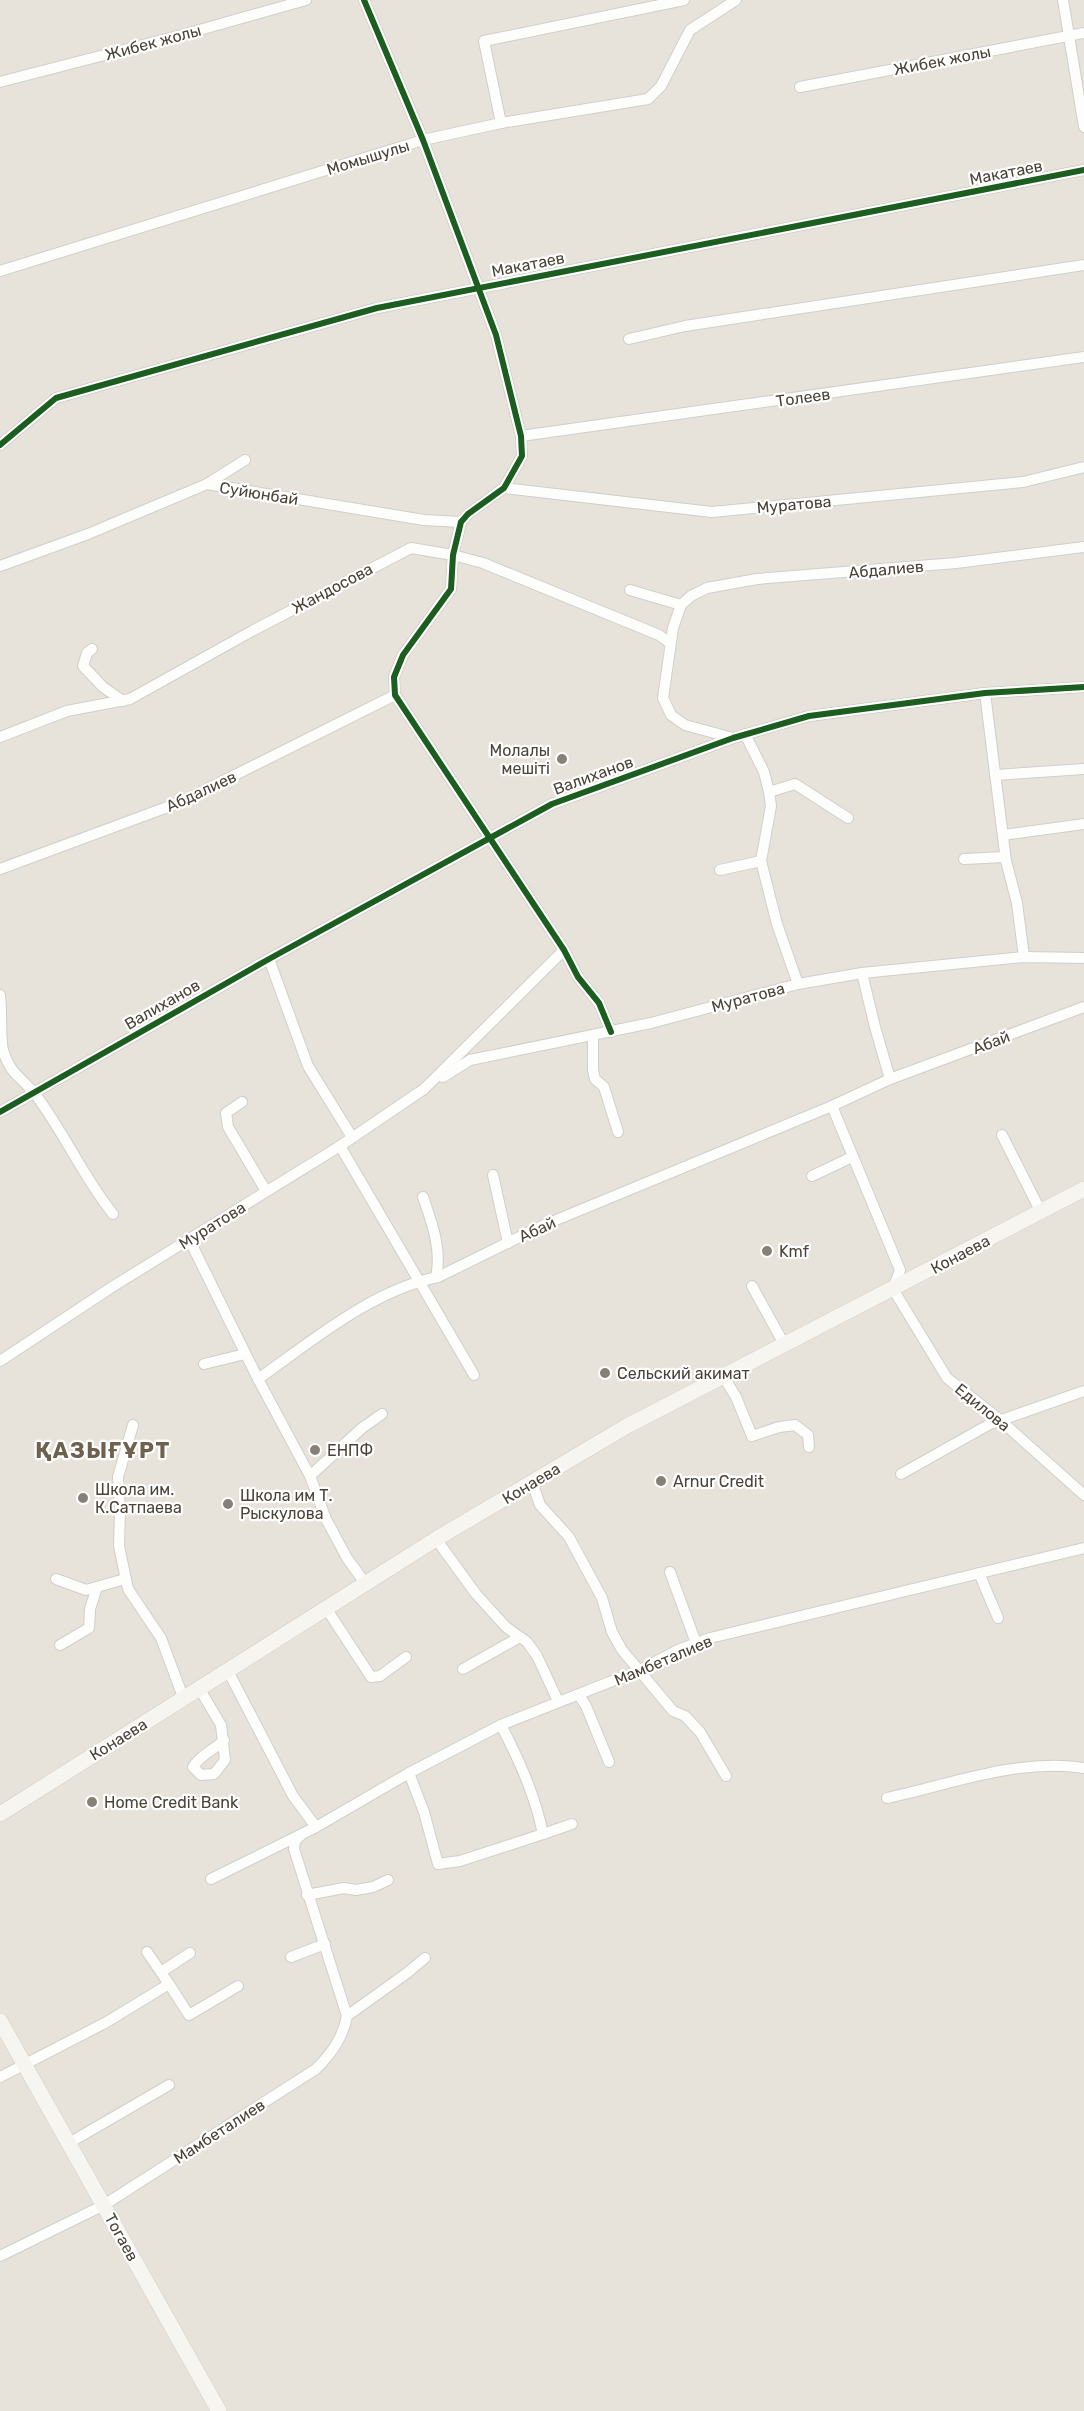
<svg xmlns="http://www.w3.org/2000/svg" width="1084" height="2411" font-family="Rubik,sans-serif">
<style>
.residential{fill:#e7e3da}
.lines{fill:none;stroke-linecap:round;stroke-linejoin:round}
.minor-casing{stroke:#d1cfca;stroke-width:12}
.secondary-casing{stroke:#d3cec4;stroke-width:16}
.minor{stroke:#fdfdfc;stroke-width:10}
.secondary{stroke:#f7f5f0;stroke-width:15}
.cycleway-casing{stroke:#fff;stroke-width:10}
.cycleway{stroke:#1b5e20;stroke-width:6}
.poi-dot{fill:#868077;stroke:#fff;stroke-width:2}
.labels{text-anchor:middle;stroke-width:4.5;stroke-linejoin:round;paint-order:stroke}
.street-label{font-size:16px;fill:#4b4337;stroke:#fff}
.poi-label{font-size:16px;fill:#4b4337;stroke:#fff;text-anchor:start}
.district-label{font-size:22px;font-weight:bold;letter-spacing:1.5px;fill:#6e614e;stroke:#fff}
</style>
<rect width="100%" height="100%" fill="#f3f1ed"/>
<!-- residential -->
<rect class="residential" x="0" y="0" width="1084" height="2411"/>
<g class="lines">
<defs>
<g id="minor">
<path d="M364 0 423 140 496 335 521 436 522 456 504 488 468 514 461 522 453 555 451 589 403 655 394 677 395 695 564 950 578 977 599 1003 611 1032"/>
<path d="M1063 0 1084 127"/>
<path d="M0 82 178 36 306 0"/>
<path d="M800 87 1084 33"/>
<path d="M501 123 484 41 684 0"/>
<path d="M0 271 423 140 501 123 648 99 661 86 690 30 736 0"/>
<path d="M629 339 685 326 1084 265"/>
<path d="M521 436 1084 357"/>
<path d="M0 445 56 398 377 308 1084 170"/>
<path d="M207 484 245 460"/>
<path d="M504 488 712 512 1023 482 1084 467"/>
<path d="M0 566 88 534 207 484 424 520 461 522"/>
<path d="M630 590 681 605"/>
<path d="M92 649 87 653 83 666 103 687 123 701"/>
<path d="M985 693 1006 861 1017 903 1024 957"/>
<path d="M745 734 764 772 769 792 771 806 761 861 777 924 798 984"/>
<path d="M0 737 67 711 130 699 252 631 411 548 453 555 483 563 659 635 670 643"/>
<path d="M733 738 685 725 671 715 663 698 673 628 681 605 691 596 707 588 757 579 956 563 1084 547"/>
<path d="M995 775 1084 769"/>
<path d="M769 792 795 784 848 818"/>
<path d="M1003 835 1084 824"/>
<path d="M964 859 1005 857"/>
<path d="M0 869 181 802 395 695"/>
<path d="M720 870 761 861"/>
<path d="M269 959 308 1066 352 1137"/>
<path d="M862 973 875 1027 890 1079"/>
<path d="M0 995C2 1011 0 1037 3 1050 10 1074 21 1077 35 1094 64 1132 83 1177 113 1214"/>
<path d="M593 1035V1070L595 1079 604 1087 618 1132"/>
<path d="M443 1077 470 1060 651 1023 798 984 862 973 1024 957 1084 958"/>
<path d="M242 1102 226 1113 228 1127 266 1191"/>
<path d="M832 1106 900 1270 893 1289 947 1378 1000 1420 1084 1495"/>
<path d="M0 1112 269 959 552 804 733 738 809 716 985 693 1084 687"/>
<path d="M1002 1135 1041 1212"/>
<path d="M340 1146 474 1375"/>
<path d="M493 1175 508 1243"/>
<path d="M812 1176 852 1157"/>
<path d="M423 1197C432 1223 442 1249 436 1277"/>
<path d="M189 1239 258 1379 310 1476 326 1519 347 1558 365 1583"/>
<path d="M752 1286 784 1344"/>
<path d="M0 1361 112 1287 340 1146 424 1089 564 950"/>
<path d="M204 1364 245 1354"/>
<path d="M723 1376 736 1397 752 1436 779 1427 795 1425 808 1435 809 1447"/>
<path d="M258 1379C312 1341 372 1290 438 1277L544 1225 832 1106 890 1079 1084 1007"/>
<path d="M133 1425 118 1477 120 1510 119 1546 128 1589 161 1638 183 1697"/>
<path d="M901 1474 990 1424 1084 1391"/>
<path d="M310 1476 362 1428 382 1414"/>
<path d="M532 1482 540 1505 569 1537 602 1598 612 1632 622 1650 673 1711 685 1716 700 1732 726 1776"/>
<path d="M436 1539 476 1594 506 1627 527 1642 537 1656 558 1701"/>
<path d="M670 1572 696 1643"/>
<path d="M979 1573 998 1618"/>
<path d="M56 1579 86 1590 125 1579"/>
<path d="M326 1608 371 1677 380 1676 406 1657"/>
<path d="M60 1645 89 1628 90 1609 97 1587"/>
<path d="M227 1669 293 1796 316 1827"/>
<path d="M463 1669 518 1638"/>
<path d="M199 1688 221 1725 225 1760 214 1774 201 1775 193 1767C201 1754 213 1751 224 1740"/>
<path d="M579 1695 586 1706 609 1762"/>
<path d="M409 1773 424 1812 438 1864 460 1861 543 1834C535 1795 519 1760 501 1725"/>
<path d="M887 1798C952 1784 1017 1758 1084 1768"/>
<path d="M543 1834 572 1824"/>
<path d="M211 1879 316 1827 409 1773 501 1725 640 1670 678 1650 710 1638 1084 1548"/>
<path d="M307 1895 344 1888 356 1890 373 1887 388 1880"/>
<path d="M147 1952 169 1984"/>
<path d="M291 1957 325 1944"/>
<path d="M161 1972 190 1953"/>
<path d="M347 2016 407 1973 425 1958"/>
<path d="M0 2077 105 2023 169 1984 189 2015 238 1986"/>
<path d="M69 2143 169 2085"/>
<path d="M0 2256 104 2205 316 2069C331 2054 343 2038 347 2016L294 1849 295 1841 301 1835"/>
</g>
<g id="secondary">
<path d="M0 1814 436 1539 627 1426 1084 1189"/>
<path d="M0 2021 219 2411"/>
</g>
</defs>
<!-- minor casing -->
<use href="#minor" class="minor-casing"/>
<!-- secondary casing -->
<use href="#secondary" class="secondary-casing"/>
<!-- minor -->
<use href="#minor" class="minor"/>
<!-- secondary -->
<use href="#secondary" class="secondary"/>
<defs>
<g id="cycleway">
<path d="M364 0 423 140 496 335 521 436 522 456 504 488 468 514 461 522 453 555 451 589 403 655 394 677 395 695 564 950 578 977 599 1003 611 1032"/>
<path d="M0 445 56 398 377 308 1084 170"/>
<path d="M0 1112 269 959 552 804 733 738 809 716 985 693 1084 687"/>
</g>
</defs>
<!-- cycleway casing -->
<use href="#cycleway" class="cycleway-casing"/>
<!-- cycleway -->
<use href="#cycleway" class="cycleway"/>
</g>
<!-- markers -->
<g class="poi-dot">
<circle cx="562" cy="759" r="6"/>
<circle cx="767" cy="1251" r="6"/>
<circle cx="605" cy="1373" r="6"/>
<circle cx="315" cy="1450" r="6"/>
<circle cx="661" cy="1481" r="6"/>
<circle cx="83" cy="1498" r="6"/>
<circle cx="228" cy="1504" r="6"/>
<circle cx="92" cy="1802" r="6"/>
</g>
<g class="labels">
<!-- street labels -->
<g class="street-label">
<text transform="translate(153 42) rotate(-15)" y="6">Жибек жолы</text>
<text transform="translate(942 60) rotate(-11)" y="6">Жибек жолы</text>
<text transform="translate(368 157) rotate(-17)" y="6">Момышулы</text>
<text transform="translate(1006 172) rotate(-11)" y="6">Макатаев</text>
<text transform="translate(528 264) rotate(-11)" y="6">Макатаев</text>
<text transform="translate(803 397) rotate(-8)" y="6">Толеев</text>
<text transform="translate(259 493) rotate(9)" y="6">Суйюнбай</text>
<text transform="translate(794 504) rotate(-5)" y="6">Муратова</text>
<text transform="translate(886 569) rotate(-5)" y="6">Абдалиев</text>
<text transform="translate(332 588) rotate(-28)" y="6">Жандосова</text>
<text transform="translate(593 775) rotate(-20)" y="6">Валиханов</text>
<text transform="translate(201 791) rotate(-25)" y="6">Абдалиев</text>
<text transform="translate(748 997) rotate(-15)" y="6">Муратова</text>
<text transform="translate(162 1004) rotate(-30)" y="6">Валиханов</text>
<text transform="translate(991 1042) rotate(-21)" y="6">Абай</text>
<text transform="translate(212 1225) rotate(-32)" y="6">Муратова</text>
<text transform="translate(537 1229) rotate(-25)" y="6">Абай</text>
<text transform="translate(960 1254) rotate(-28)" y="6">Конаева</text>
<text transform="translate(983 1407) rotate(39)" y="6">Едилова</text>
<text transform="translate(531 1483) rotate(-31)" y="6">Конаева</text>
<text transform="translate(663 1660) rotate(-23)" y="6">Мамбеталиев</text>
<text transform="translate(118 1739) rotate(-32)" y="6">Конаева</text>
<text transform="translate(219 2131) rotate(-33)" y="6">Мамбеталиев</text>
<text transform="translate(122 2237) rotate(61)" y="6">Тогаев</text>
</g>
<!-- poi labels -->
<g class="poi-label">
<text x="550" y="756" text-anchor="end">Молалы<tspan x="550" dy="18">мешіті</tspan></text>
<text x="779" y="1257">Kmf</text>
<text x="617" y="1379">Сельский акимат</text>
<text x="327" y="1456">ЕНПФ</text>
<text x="673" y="1487">Arnur Credit</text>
<text x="95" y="1495">Школа им.<tspan x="95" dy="18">К.Сатпаева</tspan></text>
<text x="240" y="1501">Школа им Т.<tspan x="240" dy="18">Рыскулова</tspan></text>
<text x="104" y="1808">Home Credit Bank</text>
</g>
<!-- district labels -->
<g class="district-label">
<text x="103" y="1458">ҚАЗЫҒҰРТ</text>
</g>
</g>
</svg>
